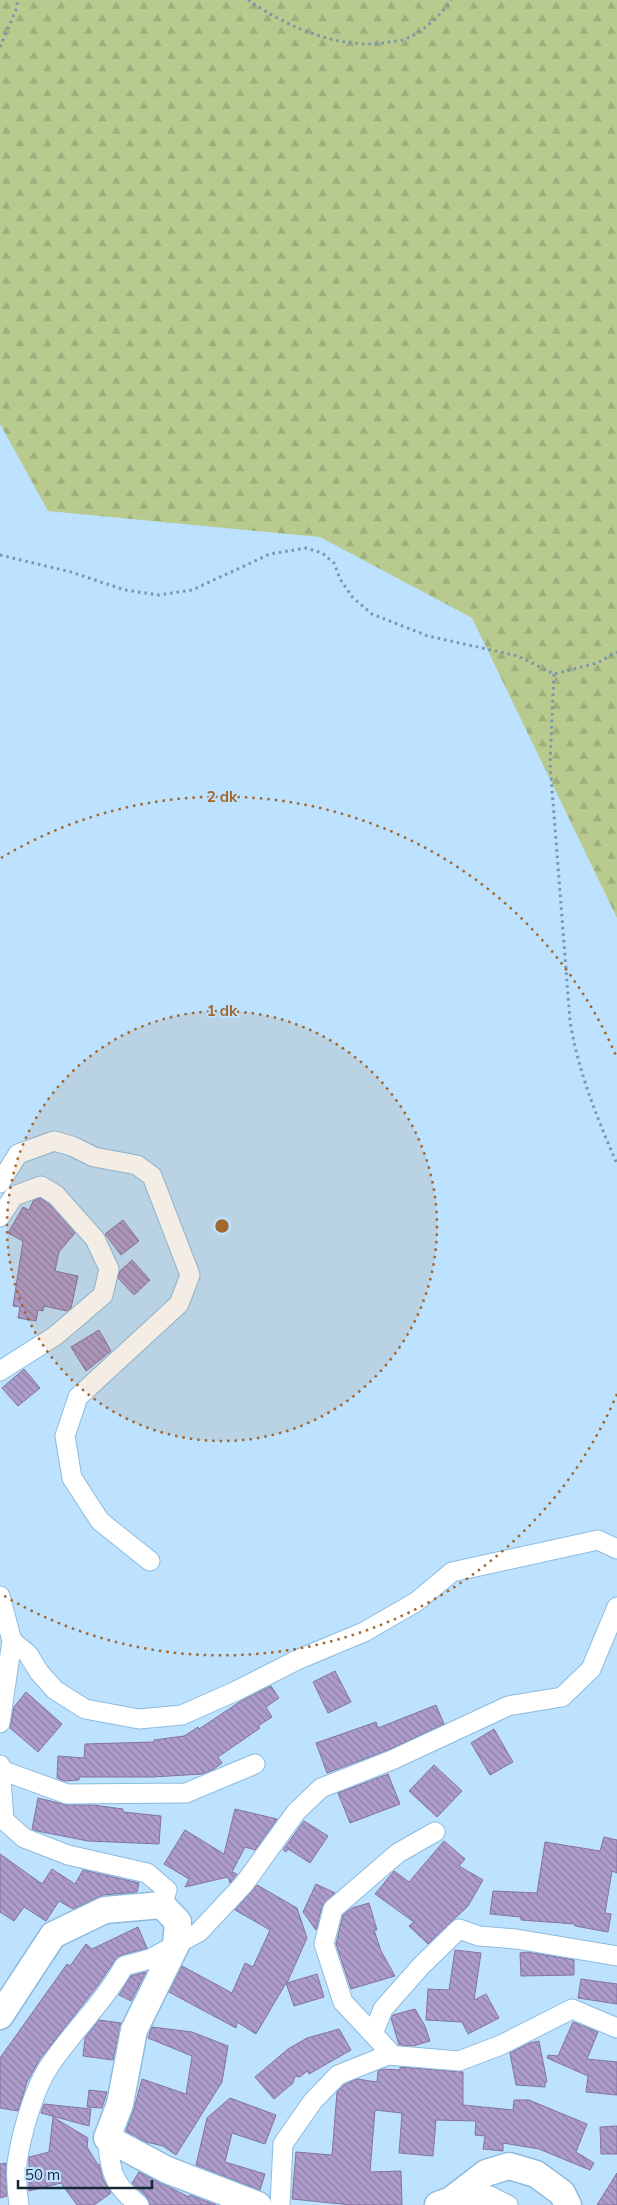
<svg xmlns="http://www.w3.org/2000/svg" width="617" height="2205" font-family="Mulish,sans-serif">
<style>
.forest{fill:url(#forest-firs)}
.building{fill:url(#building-back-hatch);stroke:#8473a0}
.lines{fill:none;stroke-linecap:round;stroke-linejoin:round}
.street-casing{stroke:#8dbbde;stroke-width:21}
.secondary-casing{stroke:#8dbbde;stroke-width:29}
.path{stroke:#7896ac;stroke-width:3;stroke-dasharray:2.5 4;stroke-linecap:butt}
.street{stroke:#fff;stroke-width:19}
.secondary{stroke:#fff;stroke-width:26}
.ring{fill:none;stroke:#a4672b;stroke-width:2.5;stroke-dasharray:2.5 5}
.centre{fill:#a4672b;stroke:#bce2ff;stroke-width:2.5}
.ring-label{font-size:15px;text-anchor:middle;font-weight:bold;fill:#a4672b;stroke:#bce2ff;stroke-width:4;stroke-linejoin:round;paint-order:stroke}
</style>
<defs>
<pattern id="forest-firs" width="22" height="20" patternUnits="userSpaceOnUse" patternTransform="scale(1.25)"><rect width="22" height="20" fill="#b9ca8f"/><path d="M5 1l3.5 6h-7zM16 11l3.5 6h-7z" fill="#9eae7c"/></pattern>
<pattern id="building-back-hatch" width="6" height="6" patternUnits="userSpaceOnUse" patternTransform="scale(1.25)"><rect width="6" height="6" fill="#ae9ccc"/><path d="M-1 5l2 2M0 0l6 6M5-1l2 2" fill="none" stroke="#8d7fa6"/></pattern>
</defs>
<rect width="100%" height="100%" fill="#bce2ff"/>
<!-- forest -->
<path class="forest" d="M0 0H617V918L472 618 320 537 48 511 0 424Z"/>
<!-- building -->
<g class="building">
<path d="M40 1198 49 1204 75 1233 59 1252 55 1271 78 1276 71 1308 67 1311 44 1306 43 1311 38 1310 36 1321 18 1318 20 1307 13 1306 23 1241 8 1233 23 1207 29 1210 33 1201Z"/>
<path d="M123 1220 139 1241 121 1255 105 1234Z"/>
<path d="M132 1260 150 1280 134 1295 118 1278 120 1271Z"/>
<path d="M99 1330 111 1351 86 1371 71 1347Z"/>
<path d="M24 1369 40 1388 18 1406 2 1388Z"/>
<path d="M335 1671 351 1702 328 1713 313 1682Z"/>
<path d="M271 1686 279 1698 266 1707 272 1717 258 1726 260 1728 218 1757 222 1763 214 1769 202 1774 153 1777H79V1780L64 1781 57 1778 58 1756 84 1758 85 1744 154 1742V1740L184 1736 198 1727 199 1729 241 1701Z"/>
<path d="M26 1692 62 1724 38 1752 10 1728 14 1707Z"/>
<path d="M436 1705 444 1724 388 1750 327 1773 316 1743 376 1722 378 1728Z"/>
<path d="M494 1729 513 1762 490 1775 471 1743Z"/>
<path d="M434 1765 462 1791 437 1817 409 1791Z"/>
<path d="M388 1774 400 1804 350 1823 338 1793Z"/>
<path d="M38 1798 67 1805H93L123 1809V1812L161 1816 159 1844 88 1841 37 1831 32 1829Z"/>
<path d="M235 1809 277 1819 255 1850 245 1847 232 1872 237 1874 230 1883 228 1877 185 1887 189 1879 164 1864 185 1830 224 1854Z"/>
<path d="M304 1821 328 1836 310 1863 288 1849 286 1852 283 1850Z"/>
<path d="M604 1837 617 1840V1873L612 1871 605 1913 611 1914 608 1932 575 1926V1924L521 1920V1917L490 1914 493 1891 537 1893 545 1842 600 1851Z"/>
<path d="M444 1841 465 1859 459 1866 483 1880 468 1906 428 1944 409 1926 414 1922 375 1894 394 1871 409 1882Z"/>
<path d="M0 1854 42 1884 52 1869 75 1884 83 1870 139 1883 137 1892 103 1895 73 1909 59 1901 46 1921 24 1907 14 1921 0 1912Z"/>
<path d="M316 1884 335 1893 322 1906 316 1930 303 1912Z"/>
<path d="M257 1885 297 1908 307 1938 287 1983 317 1974 324 1997 294 2006 286 1983 256 2034 237 2022 236 2028 169 1992 182 1966 232 1993 245 1963 253 1967 270 1930 235 1910Z"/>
<path d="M369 1903 377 1930H374L381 1951 395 1976 351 1989 336 1944 343 1915 352 1908Z"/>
<path d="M138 1927 147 1948 121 1955 115 1960 98 1985 40 2059 27 2082 18 2111 0 2108V2058L67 1964 70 1966 86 1944 92 1949Z"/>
<path d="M455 1950 481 1953 474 2000 486 1994 499 2018 468 2034 462 2022 426 2020 428 1989 449 1990Z"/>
<path d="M527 1952 574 1960V1975L521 1976 520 1953Z"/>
<path d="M146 1972 131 2001 119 1995 131 1976Z"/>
<path d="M581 1979 617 1984V2004L578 1998Z"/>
<path d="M415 2009 425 2026 430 2041 413 2046 399 2045 391 2018 393 2015Z"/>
<path d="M99 2020 121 2023 113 2060 83 2056 85 2038Z"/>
<path d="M573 2022 598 2032 587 2059 617 2062V2095L586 2092 588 2076 547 2058 548 2055 558 2056Z"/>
<path d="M152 2027 192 2032 228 2046 222 2082 176 2155 163 2146 146 2142 126 2131 134 2109 142 2079 186 2094 192 2056 148 2038Z"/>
<path d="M339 2029 351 2050 309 2074 307 2071 300 2077 295 2076 293 2083 274 2099 255 2077 288 2049 307 2038Z"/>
<path d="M539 2041 547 2082H545V2087L516 2085 510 2053 530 2043Z"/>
<path d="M400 2067 463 2072V2105L513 2110 514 2100H529L587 2124 576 2152 594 2163 590 2170 539 2149 503 2143V2151L483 2149 485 2136 475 2135 476 2121 436 2120 433 2156 399 2153 402 2113 375 2110 370 2172 401 2171 402 2205H351L292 2199 296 2152 332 2155 337 2092 344 2085 357 2079 377 2082 378 2071 384 2069 400 2070Z"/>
<path d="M89 2090 107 2092 102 2108 87 2107Z"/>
<path d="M230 2098 276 2115 265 2144 232 2133 225 2162 265 2174 260 2190 196 2165 207 2118Z"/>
<path d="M44 2104 91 2109 89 2126 41 2113Z"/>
<path d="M53 2117 88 2138 87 2147 98 2165 99 2164 103 2179 111 2193 94 2205H77L61 2183 29 2191V2157L49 2152Z"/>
<path d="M617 2126V2154H601L600 2127Z"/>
<path d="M6 2163 7 2196 0 2198V2164Z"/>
<path d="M139 2172 189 2197 190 2195 216 2205H150L147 2197 132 2183Z"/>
<path d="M617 2173V2205H597Z"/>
</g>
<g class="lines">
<defs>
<g id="street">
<path d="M0 1183 18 1154 54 1141 72 1146 94 1157 137 1165 152 1176 190 1275 179 1304 78 1397 65 1436 72 1478 100 1521 150 1561"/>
<path d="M0 1217 14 1196 41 1186 56 1195 95 1239 109 1269 103 1295 55 1336 0 1371"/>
<path d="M0 1596 12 1641 0 1723"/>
<path d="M12 1641 28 1654 39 1672 55 1690 85 1709 139 1719 182 1715 236 1691 297 1660 364 1632 416 1602 452 1572 598 1540 617 1549"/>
<path d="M0 1765 4 1820 24 1838 68 1855 147 1873 167 1890 162 1905"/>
<path d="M1 1770 67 1794 186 1793 255 1764"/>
<path d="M373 2034 343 2002 324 1944 333 1909 398 1853 435 1832"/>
<path d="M388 2055V2050L373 2034 383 2009 421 1966 459 1929 479 1936 516 1939 617 1956"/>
<path d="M107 2138C111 2171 111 2183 139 2205"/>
<path d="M452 2200 490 2196 508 2205"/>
<path d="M19 2205C17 2192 16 2176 17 2163 21 2135 34 2088 50 2065 73 2031 104 2002 124 1966L150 1959 199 1932 244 1884 296 1812 321 1788 392 1760 508 1706 562 1697 591 1669 617 1607"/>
<path d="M280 2205 283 2144 313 2101 338 2075 388 2055 459 2061 501 2045 572 2009 617 2028"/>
</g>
<g id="secondary">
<path d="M0 2016 53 1935 105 1910 162 1905 178 1922 176 1945 134 2030 120 2104 107 2138 167 2170 258 2205"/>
<path d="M438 2205 451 2200 486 2173 509 2166 536 2174 562 2193 568 2205"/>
</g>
</defs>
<!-- street casing -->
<use href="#street" class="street-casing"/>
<!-- secondary casing -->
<use href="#secondary" class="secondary-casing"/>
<!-- path -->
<g class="path">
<path d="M248 0C287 27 341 51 389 42 395 41 403 41 408 38 425 30 441 15 451 0"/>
<path d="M0 47 16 10 18 0"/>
<path d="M0 555 71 572 125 590 159 595 192 590 270 554 306 548 322 553 334 563 340 579 353 598 372 614 428 636 518 656 554 674 597 663 617 652"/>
<path d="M554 674 550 763 570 1021C578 1071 597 1118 617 1164"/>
</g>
<!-- street -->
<use href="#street" class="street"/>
<!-- secondary -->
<use href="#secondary" class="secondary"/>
</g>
<!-- distance rings -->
<circle cx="222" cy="1226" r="215" fill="#a4672b" fill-opacity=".12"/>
<g class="ring">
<circle cx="222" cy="1226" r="215"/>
<path d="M617 1394A429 429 0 0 1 1 1594M1 858A429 429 0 0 1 617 1058"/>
</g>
<circle cx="222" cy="1226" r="8" class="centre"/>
<g class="ring-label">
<text x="222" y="802">2 dk</text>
<text x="222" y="1016">1 dk</text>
</g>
<!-- scale -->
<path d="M18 2180v8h134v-8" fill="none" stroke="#162835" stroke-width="2.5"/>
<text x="25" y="2180" font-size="15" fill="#162835" stroke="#bce2ff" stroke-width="4" paint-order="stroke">50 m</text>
</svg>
